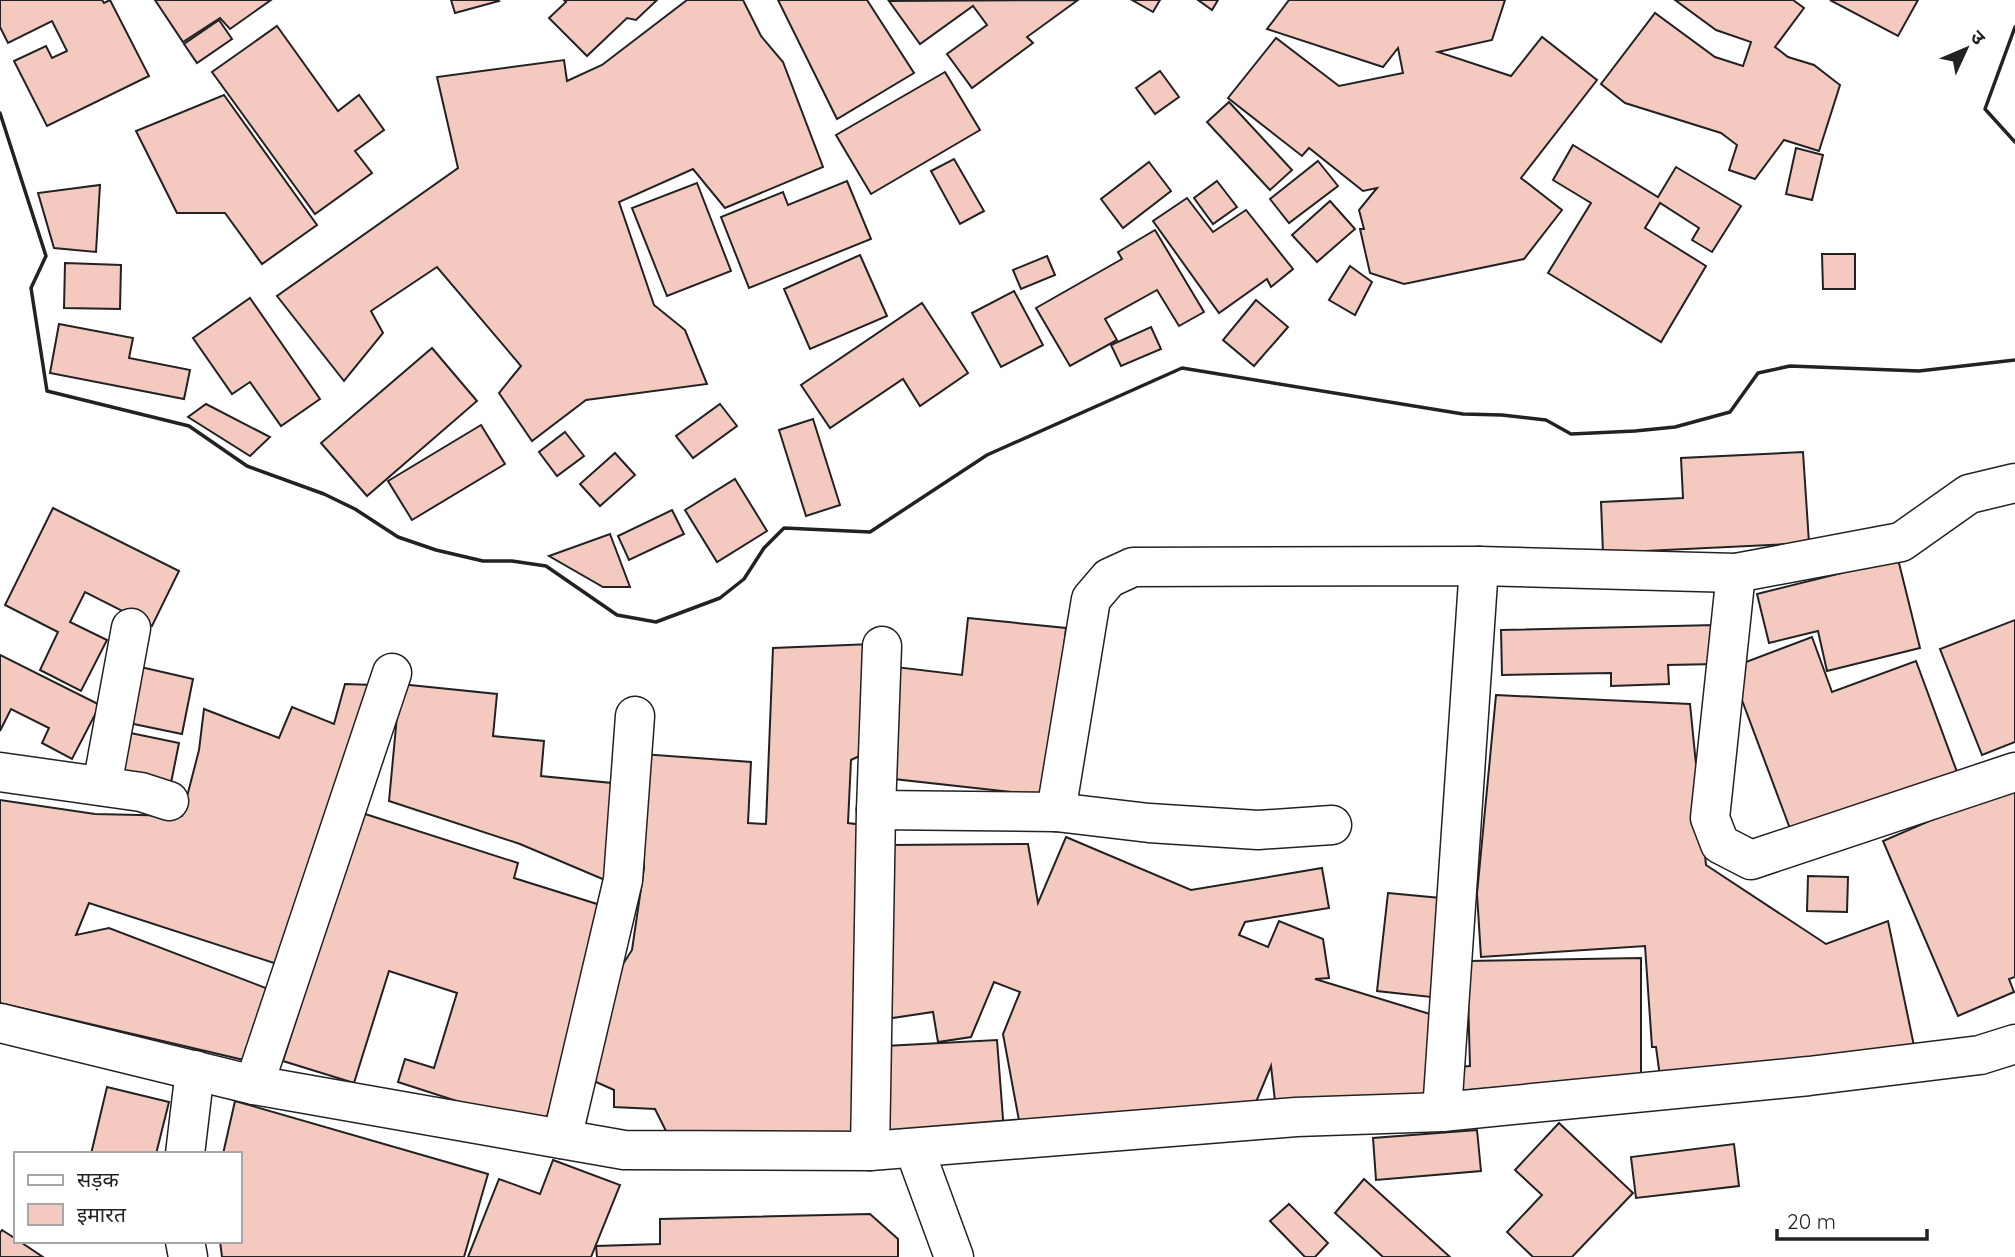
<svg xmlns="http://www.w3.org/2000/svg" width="2015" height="1257" font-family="Quicksand,'Noto Sans Devanagari',sans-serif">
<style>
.building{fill:#f3c9c0;stroke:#222;stroke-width:2}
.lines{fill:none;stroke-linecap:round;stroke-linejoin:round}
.street-casing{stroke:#222;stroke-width:41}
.street{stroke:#fff;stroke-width:38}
.wall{stroke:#222;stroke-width:3.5}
</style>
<rect width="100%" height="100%" fill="#fff"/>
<!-- building -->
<g class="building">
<path d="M0 0H102L104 3 110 0 149 76 47 126 14 61 46 46 52 58 67 51 52 21 8 43 0 27Z"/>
<path d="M155 0H271L230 29 220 18 183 42Z"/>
<path d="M451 0H498L499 1 455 13Z"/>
<path d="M564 0H657L636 20 627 18 587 56 549 18 566 2Z"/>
<path d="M687 0H743L761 36 783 62 823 167 725 208 693 169 619 202 654 305 685 330 707 384 586 400 532 441 499 393 521 366 437 267 371 311 383 333 344 381 277 296 458 168 437 77 564 60 567 81 602 65Z"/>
<path d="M778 0H867L914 73 837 119Z"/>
<path d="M1078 0 1027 37 1033 43 972 88 947 54 987 25 973 6 920 44 889 1Z"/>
<path d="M1132 0H1160L1153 12Z"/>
<path d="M1198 0H1218L1212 10Z"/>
<path d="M1289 0H1505L1492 40 1438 52 1511 76 1542 37 1597 80 1521 178 1562 210 1524 259 1404 284 1370 273 1360 229H1364L1359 210 1377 188 1363 191 1309 148 1302 156 1228 98 1276 38 1339 86 1403 73 1398 48 1383 67 1267 29Z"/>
<path d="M1675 0H1793L1804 8 1775 47 1788 57 1814 65 1840 85 1819 151 1784 140 1755 179 1729 170 1737 145 1721 133 1625 103 1601 84 1655 13 1715 57 1743 66 1751 42 1716 30Z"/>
<path d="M1830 0H1918L1898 36Z"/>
<path d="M219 20 232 39 197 63 184 44Z"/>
<path d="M277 26 338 111 359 95 384 130 355 151 372 173 315 214 212 72Z"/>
<path d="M1160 71 1179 97 1155 114 1136 88Z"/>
<path d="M945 72 980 130 871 194 836 135Z"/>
<path d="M224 95 317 225 262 264 225 213H177L136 131Z"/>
<path d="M1229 102 1292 170 1270 190 1207 122Z"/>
<path d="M1573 145 1658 197 1676 167 1741 206 1712 252 1692 240 1699 228 1660 203 1645 228 1706 266 1661 342 1548 273 1591 203 1553 180Z"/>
<path d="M1796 148 1823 155 1812 200 1786 194Z"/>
<path d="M954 159 984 211 960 224 931 171Z"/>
<path d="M1318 161 1338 186 1289 223 1270 199Z"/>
<path d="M1149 162 1171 191 1123 228 1101 199Z"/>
<path d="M847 181 871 239 749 288 721 217 783 192 788 205Z"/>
<path d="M1217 181 1237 207 1213 224 1194 198Z"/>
<path d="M697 183 731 271 667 296 632 208Z"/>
<path d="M100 185 96 252 54 248 38 193Z"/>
<path d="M1187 198 1213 232 1246 210 1293 269 1271 287 1267 279 1219 313 1153 221Z"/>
<path d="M1330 201 1355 229 1317 262 1292 235Z"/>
<path d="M1155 230 1204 312 1179 326 1157 290 1105 319 1117 340 1070 366 1036 308 1122 259 1118 252Z"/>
<path d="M1822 254H1855V289H1823Z"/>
<path d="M860 255 887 316 810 349 784 289Z"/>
<path d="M1047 256 1055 275 1021 289 1013 270Z"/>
<path d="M65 263 121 265 120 309 64 308Z"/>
<path d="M1350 266 1372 282 1355 315 1329 300Z"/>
<path d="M1014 291 1043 345 1001 367 972 313Z"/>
<path d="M250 298 320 399 281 426 250 382 232 394 193 338Z"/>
<path d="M1256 300 1288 327 1254 366 1223 340Z"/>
<path d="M922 303 968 373 920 406 903 379 830 428 801 385Z"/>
<path d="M59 324 133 338 129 358 190 370 184 399 50 373Z"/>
<path d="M1151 327 1161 349 1121 366 1111 345Z"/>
<path d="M432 348 477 401 367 496 321 443Z"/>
<path d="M206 404 270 437 250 456 188 417Z"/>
<path d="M720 404 737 426 693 458 676 436Z"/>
<path d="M813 419 840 505 806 516 779 430Z"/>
<path d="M481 425 505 464 412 520 388 481Z"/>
<path d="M565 432 584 456 557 476 539 452Z"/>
<path d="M1803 452 1809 543 1603 553 1601 502 1683 498 1681 458Z"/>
<path d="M615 453 635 475 600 506 580 484Z"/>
<path d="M735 479 767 531 717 562 685 510Z"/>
<path d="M53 508 179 571 152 626 85 592 70 622 107 640 81 691 40 670 58 632 5 605Z"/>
<path d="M672 510 684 534 629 560 618 536Z"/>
<path d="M610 534 630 587H603L549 556Z"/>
<path d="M1898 559 1920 648 1827 671 1818 631 1769 643 1757 594Z"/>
<path d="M968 618 1066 628 1048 796 885 778 896 667 962 675Z"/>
<path d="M2015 620V742L1982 755 1940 649Z"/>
<path d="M1715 625 1717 664 1668 665 1669 684 1611 686V673L1502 675 1501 630Z"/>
<path d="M1812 637 1832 692 1916 661 1957 772 1792 834 1730 668Z"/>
<path d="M872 644V750L851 760 848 823 864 825 855 1140 669 1137 655 1109 614 1107V1090L587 1078 618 972 632 950 644 868 642 754 751 762 748 823 766 824 773 648Z"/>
<path d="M0 655 100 705 72 759 42 743 49 728 11 709 0 731Z"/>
<path d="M132 665 193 679 182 734 119 721Z"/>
<path d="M345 684 374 685 277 964 89 903 76 935 109 928 271 990 244 1060 0 1003V800L95 814 182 816 199 750 204 709 279 738 292 707 334 724Z"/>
<path d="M400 684 497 694 493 736 544 741 541 776 622 784 612 883 520 844 389 801Z"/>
<path d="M1496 695 1690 704 1706 865 1826 944 1888 921 1914 1046 1660 1077 1656 1047H1652L1645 946 1481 957 1477 894Z"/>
<path d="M121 731 179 743 169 793 112 781Z"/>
<path d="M2015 784V977L2009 979 2014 992 1958 1016 1883 841Z"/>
<path d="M362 813 518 863 514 878 613 909 543 1129 398 1082 405 1059 434 1068 457 993 389 971 354 1083 283 1061Z"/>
<path d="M1066 837 1191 890 1322 868 1329 908 1245 922 1239 935 1268 947 1279 921 1323 939 1329 978 1315 979 1430 1014 1432 1104 1276 1110 1271 1066 1251 1114 1020 1126 1003 1034 1020 992 994 982 971 1037 938 1042 933 1012 886 1019 888 845 1028 844 1038 903Z"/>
<path d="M1808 876 1848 877 1847 912 1807 911Z"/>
<path d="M1388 893 1451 899 1440 998 1377 991Z"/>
<path d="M1641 958V1075L1458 1091 1456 1067 1470 1066 1467 961Z"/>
<path d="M997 1040 1004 1132 881 1139 885 1046Z"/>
<path d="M107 1087 169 1102 156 1154H91Z"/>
<path d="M235 1101 488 1174 464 1257H222L220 1241H240V1154H223Z"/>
<path d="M1559 1123 1633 1193 1572 1257H1533L1507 1232 1542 1195 1515 1170Z"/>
<path d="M1477 1130 1481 1171 1376 1180 1373 1138Z"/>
<path d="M1734 1144 1739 1186 1636 1198 1631 1157Z"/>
<path d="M553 1160 620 1185 591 1257H468L499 1179 540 1194Z"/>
<path d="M1364 1179 1450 1257H1383L1335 1213Z"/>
<path d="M1289 1204 1328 1243 1315 1257H1305L1270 1221Z"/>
<path d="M870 1214 898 1239V1257H597L596 1246 660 1244V1219Z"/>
<path d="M2 1230 16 1239V1241H19L43 1257H0V1233Z"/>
</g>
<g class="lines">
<defs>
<g id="street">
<path d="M1736 573 1710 818 1720 844 1751 860 2015 772"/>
<path d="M0 772 141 792 169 801"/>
<path d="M102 786 131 628"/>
<path d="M876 810 1056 812 1149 823 1258 830 1332 825"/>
<path d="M1056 812 1091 599 1109 578 1133 567 1479 566 1736 573 1901 542 1969 494 2015 483"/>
<path d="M0 1023 254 1085 624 1150 870 1151 1296 1117 1442 1112 1809 1076 1980 1055 2015 1044"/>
<path d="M254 1085 392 673"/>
<path d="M1442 1112 1479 566"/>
<path d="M562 1139 623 880 635 716"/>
<path d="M914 1148 954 1257"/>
<path d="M870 1151 876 810 882 646"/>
<path d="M185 1154 195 1070"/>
<path d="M185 1241 188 1257"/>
</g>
</defs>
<!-- street casing -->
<use href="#street" class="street-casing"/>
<!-- street -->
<use href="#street" class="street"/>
<!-- wall -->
<g class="wall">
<path d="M2015 27 1985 109 2015 142"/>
<path d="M0 113 46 256 31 288 47 391 189 426 247 466 324 494 355 509 398 537 436 550 483 561H512L546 566 617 615 656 622 720 598 744 579 764 548 784 528 870 532 987 455 1182 368 1463 414 1502 415 1546 420 1571 434 1635 431 1675 427 1730 412 1758 373 1790 366 1919 371 2015 360"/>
</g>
</g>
<!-- legend -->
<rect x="14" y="1152" width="228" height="91" fill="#ffffff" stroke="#a7a7a7" stroke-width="2"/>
<rect x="28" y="1175" width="35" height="10" fill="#ffffff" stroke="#a7a7a7" stroke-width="2"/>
<text x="77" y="1187" font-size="21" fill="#222222">सड़क</text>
<rect x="28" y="1204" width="35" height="21" fill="#f3c9c0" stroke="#a7a7a7" stroke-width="2"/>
<text x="77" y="1222" font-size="21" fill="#222222">इमारत</text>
<!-- north arrow -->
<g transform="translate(1966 49) rotate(46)" stroke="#ffffff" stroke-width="5" paint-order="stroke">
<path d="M0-5L12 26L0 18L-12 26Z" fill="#222222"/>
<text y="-10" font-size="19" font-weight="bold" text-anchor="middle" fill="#222222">उ</text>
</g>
<!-- scale -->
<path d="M1777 1229v10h150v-10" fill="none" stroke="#222222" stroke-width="3.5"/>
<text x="1787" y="1229" font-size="21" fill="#222222" stroke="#ffffff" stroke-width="5" paint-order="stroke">20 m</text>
</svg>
